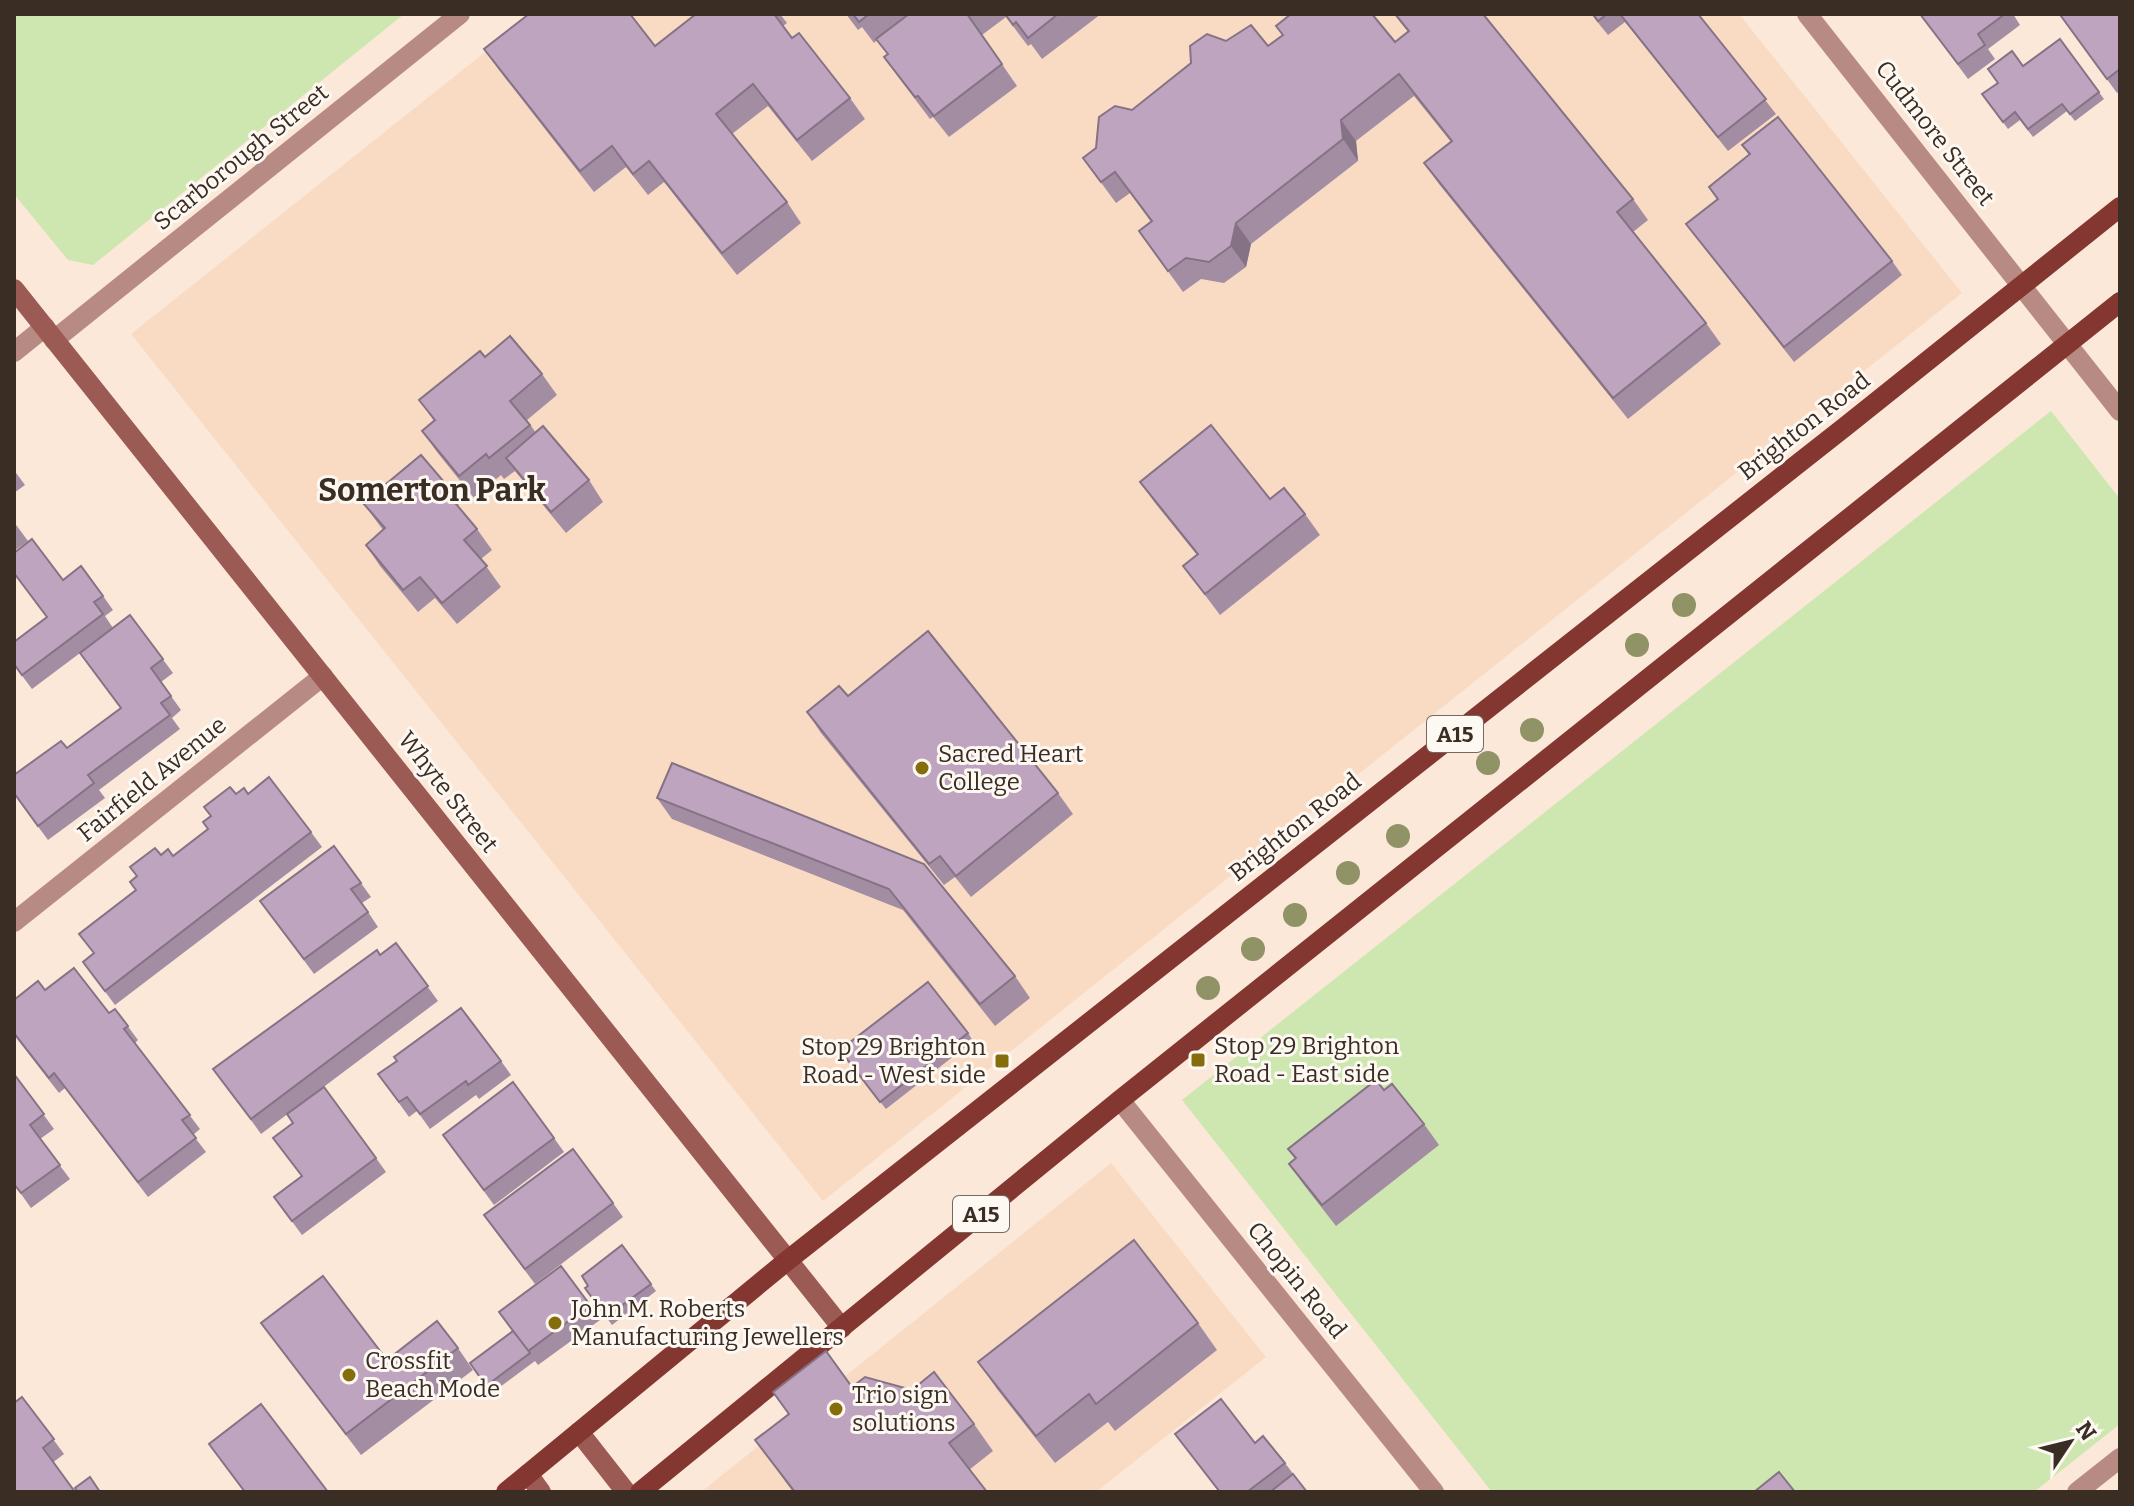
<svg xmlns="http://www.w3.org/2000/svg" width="2134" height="1506" font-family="Bitter,serif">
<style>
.built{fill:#f9dbc4}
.green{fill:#cee6af}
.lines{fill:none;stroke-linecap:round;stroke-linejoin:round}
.lane{stroke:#b88a84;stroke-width:20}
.street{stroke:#b88a84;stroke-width:20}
.secondary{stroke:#9b5a53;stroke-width:20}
.primary{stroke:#843630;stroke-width:20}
.tree{fill:#8f9366}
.wall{fill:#a38da3}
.shaded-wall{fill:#857385}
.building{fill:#bea4be;stroke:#857385;stroke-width:2}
.poi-dot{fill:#866d0b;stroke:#fef8f3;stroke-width:3}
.labels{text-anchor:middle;stroke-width:6;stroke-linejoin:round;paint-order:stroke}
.shield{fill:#fef8f3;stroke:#746a62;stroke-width:2}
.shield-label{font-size:22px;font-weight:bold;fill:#392d24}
.street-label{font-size:24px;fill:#392d24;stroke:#fef8f3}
.poi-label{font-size:24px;fill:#392d24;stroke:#fef8f3;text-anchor:start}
.district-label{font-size:32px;font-weight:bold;fill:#392d24;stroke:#fef8f3}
</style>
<rect width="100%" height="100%" fill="#fbe8d9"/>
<!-- built -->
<g class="built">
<path d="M533 14H1739L1962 293 823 1201 131 334Z"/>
<path d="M1111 1163 1266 1357 1096 1492H701Z"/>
</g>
<!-- green -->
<g class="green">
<path d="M14 14H404L93 265 68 260 14 194Z"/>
<path d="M2051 411 2120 499V1424L2034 1492H1492L1182 1100Z"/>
</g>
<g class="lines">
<!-- lane -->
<g class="lane">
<path d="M14 352 45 327"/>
<path d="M2077 1492 2120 1458"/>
</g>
<!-- street -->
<g class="street">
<path d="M1807 14 2120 411"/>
<path d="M54 340 460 14"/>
<path d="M14 922 323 676"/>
<path d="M1120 1100 1434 1492"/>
</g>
<!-- secondary -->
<g class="secondary">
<path d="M14 289 842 1328"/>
<path d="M579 1432 626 1492"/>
<path d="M528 1474 541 1492"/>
</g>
<!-- primary -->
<g class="primary">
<path d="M506 1492 788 1260 1846 426 2120 207"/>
<path d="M640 1492 1120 1100 2120 302"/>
</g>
</g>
<!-- trees -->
<g class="tree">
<circle cx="1684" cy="605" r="12"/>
<circle cx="1637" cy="645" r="12"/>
<circle cx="1532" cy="730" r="12"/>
<circle cx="1488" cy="763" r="12"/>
<circle cx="1398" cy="836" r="12"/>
<circle cx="1348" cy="873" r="12"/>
<circle cx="1295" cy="915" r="12"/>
<circle cx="1253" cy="949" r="12"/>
<circle cx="1208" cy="988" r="12"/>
</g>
<!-- wall -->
<g class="wall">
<path d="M696 14H780L787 23 783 26 792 38 850 98 865 119 812 161 768 106 732 134 787 202 801 223 737 275 664 182 648 195 626 167 594 192 499 70 484 49 655 46Z"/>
<path d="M846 14H1101L1042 59 1031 44 1028 46 1006 17 982 35 1017 86 949 137 933 117 930 119 899 78 884 57 887 54 877 40 874 43 862 27 858 30Z"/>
<path d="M1394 14H1483L1633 199 1648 220 1633 232 1706 323 1721 344 1628 419 1439 184 1424 163 1451 142 1414 96 1356 141 1358 161 1251 244 1246 267 1224 283 1201 279 1183 292 1139 231 1151 222 1130 193 1116 203 1083 158 1096 148 1132 110 1226 41 1268 46 1282 35 1276 26 1395 42 1408 32Z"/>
<path d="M1591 14H1698L1776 114 1728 151 1625 22 1608 35Z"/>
<path d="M1920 14H2013L2020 25 1988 49 1995 59 1968 79Z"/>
<path d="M2120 14V91L2117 93 2061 16Z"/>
<path d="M2060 39 2104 99 2075 121 2067 111 2033 137 2020 120 2008 129 1982 94 2023 66Z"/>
<path d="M1742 145 1892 261 1902 275 1794 362 1686 224 1717 200 1709 187 1749 155Z"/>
<path d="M485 357 542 374 557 395 527 420 536 433 589 480 603 502 566 533 515 471 504 479 501 475 474 498 437 452 422 431 434 421 419 400Z"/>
<path d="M14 470 25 485 14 493Z"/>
<path d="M1140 482 1270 499 1305 514 1320 535 1220 615 1183 566 1197 555 1155 503Z"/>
<path d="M445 483 459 504 457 506 477 529 492 550 481 559 501 587 457 624 435 598 418 612 380 566 366 545 383 530 363 503Z"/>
<path d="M14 522 28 541 14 551Z"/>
<path d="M14 553 63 580 103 596 113 610 105 616 113 628 130 615 173 673 161 682 181 710 172 718 180 729 99 790 105 798 48 840 14 794 67 748 121 708 80 653 32 689 14 665 47 617 14 574Z"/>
<path d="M848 696 1058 793 1073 814 971 897 955 877 944 885 821 733 807 712Z"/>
<path d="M236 794H248L311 832 322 847 115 1005 83 962 93 954 136 891 130 882 137 877 130 867 161 855 173 856 208 829 211 816 204 807Z"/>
<path d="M657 798 924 864 1015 976 1030 998 995 1026 903 910 672 819Z"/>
<path d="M334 846 371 897 362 903 378 927 314 974 260 901Z"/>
<path d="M396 943 438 1001 261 1134 224 1083Z"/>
<path d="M14 1000 109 1013 115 1009 138 1040 135 1043 200 1129 193 1135 206 1152 148 1197 65 1088 59 1093 14 1035Z"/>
<path d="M968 1033 973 1041 886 1109 845 1058Z"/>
<path d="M501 1061 511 1075 479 1099 476 1095 430 1129 417 1111 409 1117 378 1074Z"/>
<path d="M14 1074 54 1129 40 1139 70 1179 31 1208 14 1184Z"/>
<path d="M1424 1124 1439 1145 1336 1226 1304 1185 1289 1164 1295 1159 1288 1149Z"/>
<path d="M554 1138 564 1152 494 1205 453 1149Z"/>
<path d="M376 1158 386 1172 302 1235 274 1197Z"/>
<path d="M613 1203 623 1217 535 1284 494 1229Z"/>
<path d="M622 1245 656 1291 612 1325 585 1288 588 1286Z"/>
<path d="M561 1266 600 1320 538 1365 535 1361 492 1393 470 1363 513 1331Z"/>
<path d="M261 1323 387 1360 458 1348 473 1370 361 1455Z"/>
<path d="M1198 1323 1217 1350 1115 1431 1108 1422 1055 1463 997 1389 978 1362Z"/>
<path d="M852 1387 974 1424 993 1451 969 1470 987 1492H793L755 1440 788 1414 773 1392Z"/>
<path d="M22 1397 64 1454 14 1492Z"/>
<path d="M1175 1434 1255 1443 1285 1463 1307 1492H1219Z"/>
</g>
<!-- shaded-wall -->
<g class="shaded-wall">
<path d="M1341 120 1356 141 1358 161 1343 139Z"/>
<path d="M1236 223 1251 244 1246 267 1231 246Z"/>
</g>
<!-- building -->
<g class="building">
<path d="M529 14H630L655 46 696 14H774L792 38 799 33 850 98 797 140 753 84 716 114 787 202 722 253 649 161 633 174 612 146 580 171 484 49Z"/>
<path d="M853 14H869L859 22Z"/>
<path d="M909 14H967L1002 64 934 116 918 96 915 97 884 57 888 54 876 39Z"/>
<path d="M1005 14H1058L1028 38 1016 22 1013 25Z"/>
<path d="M1291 14H1372L1395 42 1409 31 1395 14H1483L1633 199 1617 212 1706 323 1613 398 1424 163 1452 141 1399 74 1341 120 1343 139 1236 223 1231 246 1209 262 1186 258 1168 271 1139 231 1152 221 1115 172 1101 182 1083 158 1096 148 1099 117 1115 106 1132 110 1191 63 1190 46 1207 34 1226 41 1251 25 1268 46 1283 35 1276 26Z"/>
<path d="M1593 14H1607L1598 21Z"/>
<path d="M1620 14H1698L1766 99 1718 137Z"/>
<path d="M1920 14H2005L1978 34 1985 45 1958 64Z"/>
<path d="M2064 14H2120V69L2107 79 2061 16Z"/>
<path d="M2060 39 2099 92 2070 114 2062 104 2028 129 2015 112 2003 122 1982 94 1998 83 1988 69 2012 51 2023 66Z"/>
<path d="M1778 117 1892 261 1784 347 1686 224 1718 199 1709 187 1750 154 1742 145Z"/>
<path d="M510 336 542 374 510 401 530 425 489 458 486 454 459 476 422 431 435 420 419 400 480 351 485 357Z"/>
<path d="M1211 425 1270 499 1284 488 1305 514 1205 594 1183 566 1198 554 1140 482Z"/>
<path d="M543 426 589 480 551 512 506 458Z"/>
<path d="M421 455 445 483 441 486 477 529 464 540 487 566 442 603 420 577 403 590 366 545 385 528 363 503Z"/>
<path d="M32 539 63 580 81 566 103 596 94 602 103 614 22 675 14 664V642L47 617 14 573V553Z"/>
<path d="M130 615 163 659 151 668 171 696 161 703 170 715 88 775 94 783 38 826 14 793V775L61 741 67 748 121 708 80 653Z"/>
<path d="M928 631 1058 793 956 876 940 856 929 864 807 712 839 686 848 696Z"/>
<path d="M672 763 924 864 1015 976 980 1004 889 889 657 798Z"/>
<path d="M269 777 311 832 105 991 83 962 94 953 79 934 136 890 130 882 137 876 130 867 155 848 161 855 168 849 173 856 208 829 203 822 211 816 204 807 230 787 236 794 244 788 248 794Z"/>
<path d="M334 846 361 883 351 889 368 912 304 959 260 901Z"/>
<path d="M396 943 428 986 251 1119 213 1069 377 950 380 955Z"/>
<path d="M74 968 109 1013 115 1009 128 1026 124 1029 190 1115 182 1120 196 1138 138 1182 54 1073 49 1078 14 1033V1000L38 981 45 990Z"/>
<path d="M928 982 968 1033 880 1102 840 1050Z"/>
<path d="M461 1008 501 1061 468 1085 466 1081 420 1114 407 1097 399 1102 378 1074 397 1061 394 1057Z"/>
<path d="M14 1074 44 1114 30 1125 60 1165 21 1193 14 1184Z"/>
<path d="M1376 1080 1384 1090 1392 1084 1424 1124 1322 1205 1289 1164 1296 1158 1288 1149Z"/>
<path d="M513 1082 554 1138 484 1190 443 1135Z"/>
<path d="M324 1087 376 1158 292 1221 274 1197 302 1176 273 1138 293 1123 287 1114Z"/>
<path d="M573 1149 613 1203 525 1269 484 1215Z"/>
<path d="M1134 1240 1198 1323 1096 1404 1089 1394 1036 1436 978 1362Z"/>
<path d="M622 1245 651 1284 606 1317 585 1288 588 1286 582 1276Z"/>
<path d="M561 1266 590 1305 528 1351 499 1312Z"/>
<path d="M323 1276 387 1360 437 1321 458 1348 346 1434 261 1323Z"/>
<path d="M513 1331 530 1353 486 1386 470 1363Z"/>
<path d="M826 1351 852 1387 865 1377 912 1390 934 1372 974 1424 949 1443 987 1492H795L755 1440 789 1414 773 1392Z"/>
<path d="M22 1397 54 1439 43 1448 75 1492H14V1403Z"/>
<path d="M1221 1399 1255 1443 1263 1436 1285 1463 1247 1492H1220L1175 1434Z"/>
<path d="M261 1404 328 1492H245L209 1444Z"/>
<path d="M1779 1472 1795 1492H1754Z"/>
<path d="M1293 1474 1307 1492H1270Z"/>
<path d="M90 1477 100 1492H78L75 1488Z"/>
</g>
<!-- markers -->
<g class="poi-dot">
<circle cx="922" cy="768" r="8"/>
<rect x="1190" y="1052" width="16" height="16" rx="4"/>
<rect x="994" y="1053" width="16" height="16" rx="4"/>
<circle cx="555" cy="1323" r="8"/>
<circle cx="349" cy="1375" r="8"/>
<circle cx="836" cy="1409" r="8"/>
</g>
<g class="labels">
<!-- shield labels -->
<g class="shield">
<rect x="1427" y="716" width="56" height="36" rx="6"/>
<rect x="953" y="1196" width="56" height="36" rx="6"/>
</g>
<g class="shield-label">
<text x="1455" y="742">A15</text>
<text x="981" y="1222">A15</text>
</g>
<!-- street labels -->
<g class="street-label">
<text transform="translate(1935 133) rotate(52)" y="8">Cudmore Street</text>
<text transform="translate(241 157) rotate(-39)" y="8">Scarborough Street</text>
<text transform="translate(1804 426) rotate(-38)" y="8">Brighton Road</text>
<text transform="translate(152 779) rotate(-39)" y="8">Fairfield Avenue</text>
<text transform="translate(448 792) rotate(52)" y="8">Whyte Street</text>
<text transform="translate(1295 827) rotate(-38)" y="8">Brighton Road</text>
<text transform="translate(1297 1280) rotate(51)" y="8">Chopin Road</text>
</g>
<!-- poi labels -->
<g class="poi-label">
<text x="938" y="762">Sacred Heart<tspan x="938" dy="28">College</tspan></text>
<text x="1214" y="1054">Stop 29 Brighton<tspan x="1214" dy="28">Road - East side</tspan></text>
<text x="986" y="1055" text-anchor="end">Stop 29 Brighton<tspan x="986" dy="28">Road - West side</tspan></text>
<text x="571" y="1317">John M. Roberts<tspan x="571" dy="28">Manufacturing Jewellers</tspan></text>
<text x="365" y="1369">Crossfit<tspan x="365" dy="28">Beach Mode</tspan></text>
<text x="852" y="1403">Trio sign<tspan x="852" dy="28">solutions</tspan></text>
</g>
<!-- district labels -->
<g class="district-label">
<text x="432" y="501">Somerton Park</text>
</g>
</g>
<!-- border -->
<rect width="2134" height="1506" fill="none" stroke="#392d24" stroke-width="32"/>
<!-- north arrow -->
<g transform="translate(2070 1442) rotate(55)" stroke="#fef8f3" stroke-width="6" paint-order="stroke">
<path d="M0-6L14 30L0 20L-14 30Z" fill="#392d24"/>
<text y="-12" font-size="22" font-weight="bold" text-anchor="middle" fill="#392d24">N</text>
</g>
</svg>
